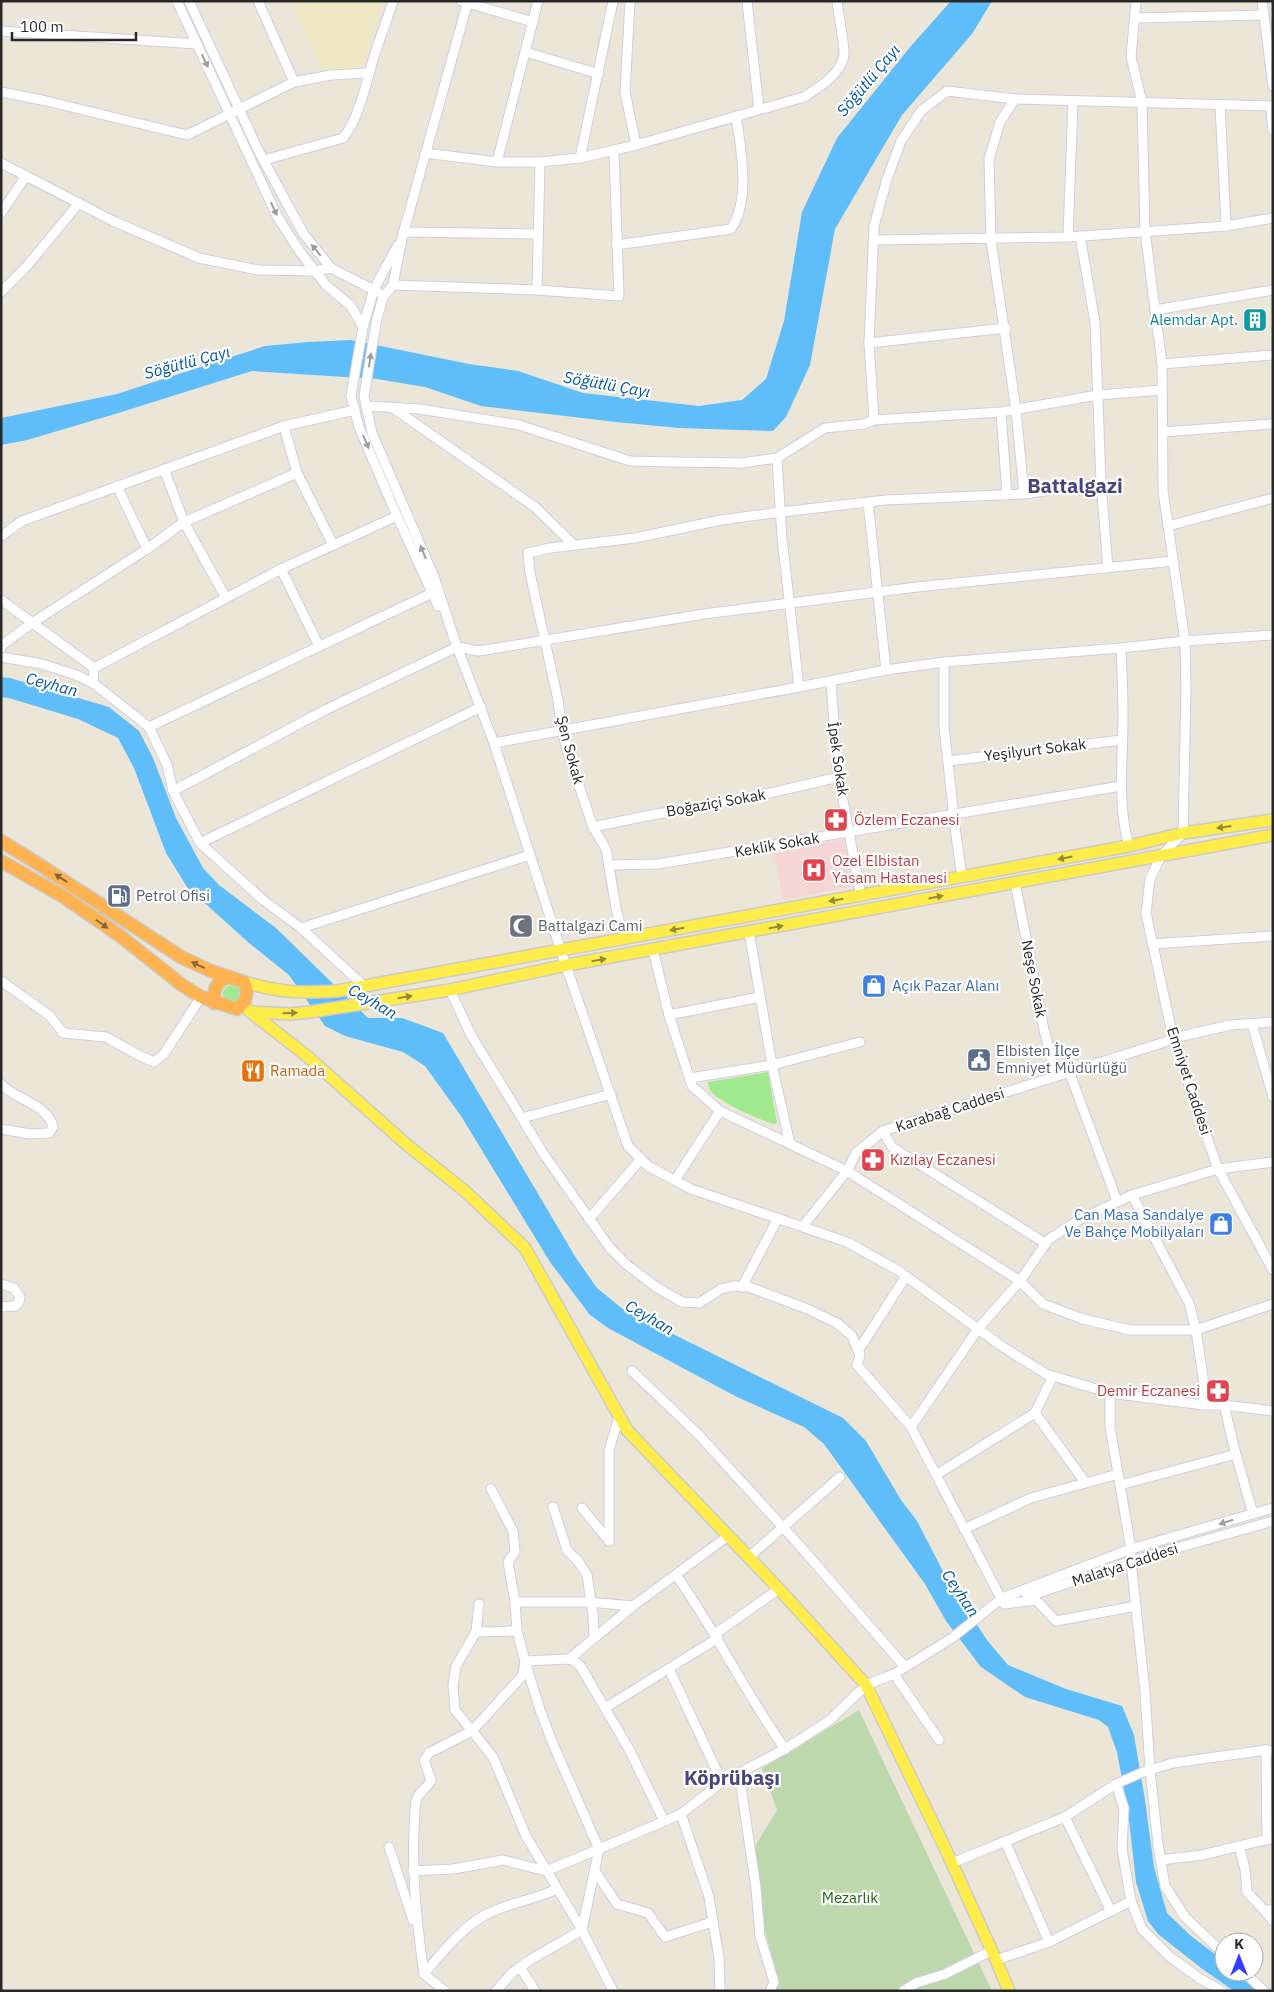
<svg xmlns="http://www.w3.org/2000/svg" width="1274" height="1992" font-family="'IBM Plex Sans',sans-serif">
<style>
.education{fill:#f0e8c5}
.medical{fill:#f5d6d4}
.green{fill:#a1e98e}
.cemetery{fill:#bdd8ad}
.water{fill:#5fbdfa}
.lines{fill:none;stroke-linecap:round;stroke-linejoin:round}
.minor-casing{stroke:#cdcee3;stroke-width:11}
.major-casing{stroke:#cbcbcb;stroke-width:14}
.highway-casing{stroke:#cbcbcb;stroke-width:15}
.minor{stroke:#fff;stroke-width:9}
.major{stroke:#feec4b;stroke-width:11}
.highway{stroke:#ffb350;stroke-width:12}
.oneway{fill:#9e9e9e}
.oneway2{fill:#938a3a}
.oneway3{fill:#89673a}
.labels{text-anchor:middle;stroke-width:4.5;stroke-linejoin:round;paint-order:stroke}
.culture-label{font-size:15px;fill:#0d838f;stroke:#fff;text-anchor:end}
.street-label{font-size:15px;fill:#282828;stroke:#fff}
.health-label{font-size:15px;fill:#be3a42;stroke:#fff;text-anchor:start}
.service-label{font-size:15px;fill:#4e5e75;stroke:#fff;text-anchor:start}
.worship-label{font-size:15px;fill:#5b616d;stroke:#fff;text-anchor:start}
.shop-label{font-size:15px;fill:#366cbe;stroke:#fff;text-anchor:start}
.food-label{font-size:15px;fill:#c56008;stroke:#fff;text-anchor:start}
.park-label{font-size:15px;fill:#196b12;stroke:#fff}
.water-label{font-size:16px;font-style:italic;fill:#0056a4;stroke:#fff}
.district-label{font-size:20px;font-weight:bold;fill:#45477d;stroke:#fff}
</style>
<rect width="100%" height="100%" fill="#ece6d8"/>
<!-- education -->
<path class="education" d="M291 1H383L363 67 324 73Z"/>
<!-- medical -->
<path class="medical" d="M844 839 853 886 783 900 774 853Z"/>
<!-- green -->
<g class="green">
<circle cx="232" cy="994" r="9"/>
<path d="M768 1072 777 1123 774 1124C760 1120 718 1102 710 1090 709 1089 708 1084 708 1082Z"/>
</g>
<!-- cemetery -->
<path class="cemetery" d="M859 1710 992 1991H775L778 1982 760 1909 754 1848 777 1810 762 1768Z"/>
<!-- water -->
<g class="water">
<path d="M951 1H992L972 34 902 115 835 229 810 365 786 417 773 431 679 428 616 422 481 406 425 387 377 379 252 371 115 414 27 440 1 445V418L117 394 265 346 308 342 351 340 469 364 518 371 583 393 699 406 742 400 766 379 784 321 802 212 837 138 911 46Z"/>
<path d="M1 677 10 678 109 707 139 731 153 758 176 818 203 868 219 885 276 928 368 1018H402L443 1033 576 1258 597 1288 624 1310 843 1418 866 1441 901 1500 917 1521 949 1583 987 1640 1008 1665 1066 1689 1122 1706 1134 1735 1145 1800 1154 1867 1167 1913 1191 1936 1224 1961V1972H1238L1259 1991H1234L1201 1968 1158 1934 1148 1921 1136 1882 1128 1811 1117 1752 1108 1727 1099 1720 1025 1697 981 1667 946 1621 925 1584 824 1444 804 1427 737 1397 608 1328 590 1315 550 1262 461 1116 425 1066 403 1052 345 1036 325 1026 289 975 249 943 187 887 166 853 134 768 118 738 78 719 9 698 1 697Z"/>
</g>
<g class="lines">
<defs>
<g id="minor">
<path d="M177 1 277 216 300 252 326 285 351 306 363 327"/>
<path d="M189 1 259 152 303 233 331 268 378 292"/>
<path d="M258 1 294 82"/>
<path d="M461 1 533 22"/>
<path d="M468 1 402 238 393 285 383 297 376 323 364 396 372 433 434 577 457 647 494 743 561 951 628 1146 648 1166 691 1189 847 1242 899 1271 1000 1345 1046 1374 1110 1393 1204 1405H1224L1273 1411"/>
<path d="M630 1 625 92 636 145"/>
<path d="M747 1 759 109"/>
<path d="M1136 1 1131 57 1142 102 1145 231 1162 364 1163 491 1185 641 1186 688 1183 833 1161 856 1150 879 1146 913 1173 1038 1218 1169 1273 1270"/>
<path d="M1262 1 1273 86"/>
<path d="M1135 18 1264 15"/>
<path d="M1 31 197 44"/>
<path d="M526 52 599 74"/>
<path d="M1 92 42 100 187 135 294 82 331 75 369 73"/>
<path d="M1015 99 1000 122 989 159 991 240 1016 410 1024 494"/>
<path d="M1220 105 1226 226"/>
<path d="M1273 109 1271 111 1273 130"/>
<path d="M425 153 497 162H540L580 158 636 145 804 97C819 87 840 75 844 56 845 47 838 12 837 1"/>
<path d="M580 158 613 1"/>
<path d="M264 160 343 138C360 116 365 86 373 60 379 40 387 21 393 1"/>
<path d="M497 162 538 1"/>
<path d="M1 163 113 221 199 258 258 270 315 271 331 268"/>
<path d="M1 213 26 176"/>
<path d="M403 232 538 234"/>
<path d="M1080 236 1095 322 1101 483 1108 568"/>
<path d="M1068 237 1073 102"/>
<path d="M874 240 1068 237 1226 226 1273 218"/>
<path d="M398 245 374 289 363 327 351 396 359 427 397 516 438 606"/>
<path d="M616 245 731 229C751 199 741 150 736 116"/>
<path d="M393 285 537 290 619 296 614 150"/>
<path d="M537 290 540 162"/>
<path d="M1 292 27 266 79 203"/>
<path d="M1155 310 1273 290"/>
<path d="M869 343 1006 328"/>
<path d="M1162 364 1273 355"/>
<path d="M366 406 420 409 519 425 630 461 672 462 741 463 777 458 825 428 864 424 874 420 1001 412 1098 395 1162 390"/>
<path d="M393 408 535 507 574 545"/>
<path d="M1001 412 1007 495"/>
<path d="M874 420 869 343 874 226 887 179 901 141 921 111 947 91 1015 99 1273 106"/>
<path d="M284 426 297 473 333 545"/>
<path d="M1163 432 1273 424"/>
<path d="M777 458 782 538 799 687"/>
<path d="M164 469 184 522 226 598"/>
<path d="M117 486 147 549"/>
<path d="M868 502 886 670"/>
<path d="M1168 526 1273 498"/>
<path d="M1 536 22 521 284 426 355 410"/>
<path d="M281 569 319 646"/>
<path d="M1 600 94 668 93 683"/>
<path d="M1 648 2 645 32 623 147 549 184 522 297 473"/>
<path d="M1121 648C1122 671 1123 694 1123 717 1123 759 1117 805 1129 846"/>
<path d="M1 657 42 664 76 675 93 683 149 727 167 765 173 791 200 843 263 900 301 928 364 986"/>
<path d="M944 662V727L956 835 962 877"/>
<path d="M94 668 281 569 397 516"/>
<path d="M831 681 837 769 861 896"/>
<path d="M149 727 432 593"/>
<path d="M494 743 799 687 886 670 944 662 1121 648 1185 641 1273 635"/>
<path d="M948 761 1122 740"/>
<path d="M173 791 325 710 457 647 479 651 704 614 917 587 1173 561"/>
<path d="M593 827 646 816 744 799 839 777"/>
<path d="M200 843 481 707"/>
<path d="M609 865 658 864 1121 786"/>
<path d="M1015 882 1044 1030 1056 1075"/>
<path d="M301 928 530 855"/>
<path d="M749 932 772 1065 790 1144"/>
<path d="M624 939 616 908 606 849 593 827 568 753 562 730 558 700 530 573 528 553 550 548 635 538 721 520 781 512 886 500 1024 494 1101 483"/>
<path d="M1152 944 1273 936"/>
<path d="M653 950 669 1015 692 1086 720 1111 847 1171 1020 1281 1043 1304 1083 1319 1130 1330H1196L1273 1304"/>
<path d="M1 981 50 1016 63 1033 106 1037 140 1056 154 1062 164 1054 201 997"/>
<path d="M450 990 471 1035 543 1153 610 1248 627 1265 656 1287 682 1302 699 1303 721 1289 733 1286 749 1287 805 1308 837 1323 852 1336 860 1355 857 1365 911 1427"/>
<path d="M669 1015 760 997"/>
<path d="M1252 1024 1273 1097"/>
<path d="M1069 1071 1117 1201"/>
<path d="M690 1078 772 1065 860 1042"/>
<path d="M1 1084C16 1100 47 1104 53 1127L49 1133 30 1134 1 1129"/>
<path d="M522 1118 611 1094"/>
<path d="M883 1131 892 1147 1045 1243"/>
<path d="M675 1180 720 1111"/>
<path d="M1132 1195 1189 1303 1196 1330 1203 1377 1204 1405"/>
<path d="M589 1219 641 1159"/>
<path d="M803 1226 847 1171 856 1153 883 1131 1165 1042 1173 1038 1231 1025 1273 1022"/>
<path d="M1 1284 14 1288 20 1297 19 1302 15 1306 1 1307"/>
<path d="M742 1287 778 1218"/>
<path d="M858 1351 906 1276"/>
<path d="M632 1371 698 1434 800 1546 905 1667"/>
<path d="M1110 1393V1427L1131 1549V1561L1145 1692 1150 1770 1158 1844 1165 1886 1185 1917 1224 1954"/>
<path d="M1224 1405 1235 1451 1253 1514"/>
<path d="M1035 1413 1085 1482"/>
<path d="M936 1475 1035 1413 1053 1376"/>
<path d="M1120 1485 1236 1454"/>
<path d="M553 1507 567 1550 578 1561 587 1575 593 1615 594 1637"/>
<path d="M582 1508 609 1541"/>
<path d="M964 1529 1031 1498 1118 1474"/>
<path d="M609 1541V1450L619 1417"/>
<path d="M749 1557 840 1477"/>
<path d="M676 1575C716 1631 745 1693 785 1749"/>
<path d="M1027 1597 1131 1561 1273 1521"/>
<path d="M515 1602H589L633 1606"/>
<path d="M479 1604 476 1632 456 1666 453 1685 455 1710 493 1757 526 1836 582 1930 613 1991"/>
<path d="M1136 1606 1056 1621 1036 1600 1004 1604 911 1427 978 1329 1020 1281 1049 1239 1079 1220 1132 1195 1218 1169 1273 1162"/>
<path d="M476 1632 517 1631"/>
<path d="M715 1634 779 1589"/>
<path d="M569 1659 633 1606 728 1536"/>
<path d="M669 1669 722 1782"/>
<path d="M894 1674 939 1740"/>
<path d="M605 1708 718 1638"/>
<path d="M1266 1750 1267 1840"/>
<path d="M739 1773 756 1888 760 1936 774 1982 770 1991"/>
<path d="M1116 1784 1124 1808 1122 1849 1131 1901 1142 1929 1169 1956 1199 1978 1222 1991"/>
<path d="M681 1814 709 1897 719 1958 720 1991"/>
<path d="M1065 1817 1111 1911"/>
<path d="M1005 1841 1049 1942"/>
<path d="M1239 1846 1245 1869 1247 1892 1264 1910H1273"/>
<path d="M389 1847 413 1920"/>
<path d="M1161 1860 1202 1855 1273 1838"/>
<path d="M952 1863 1065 1817 1116 1784 1143 1772 1173 1763 1266 1750 1273 1751"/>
<path d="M413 1871 453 1869 503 1860 546 1871 599 1849 681 1814 722 1782 785 1749 830 1720 866 1685 894 1674 952 1638 1002 1598 1131 1549 1273 1508"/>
<path d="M595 1871 617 1904 648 1913 665 1937 712 1922"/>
<path d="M1264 1910 1273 1921"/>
<path d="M996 1960 1049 1942 1131 1901"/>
<path d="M520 1967 535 1991"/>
<path d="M1244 1972 1264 1991"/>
<path d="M424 1974C441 1954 461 1928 485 1915 508 1903 534 1900 557 1889"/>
<path d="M445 1991 424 1974C417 1926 412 1878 414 1829 415 1819 414 1806 417 1798 420 1791 428 1788 431 1780L424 1760 429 1753 472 1731 523 1675 525 1661 517 1631 515 1602 508 1562 515 1552 513 1531 491 1489"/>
<path d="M496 1991 512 1973 530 1960 582 1930 599 1849 553 1744 540 1710 525 1661 569 1659 573 1660 581 1667 630 1751 664 1821"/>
<path d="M903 1991 916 1983 945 1974 991 1951"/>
</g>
<g id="major">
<path d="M244 982C281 993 299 993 337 991L1129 846 1183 833 1273 820"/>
<path d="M249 1011 307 1056 406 1144 466 1192 525 1248 627 1430 779 1589 866 1685 945 1848 996 1960 1009 1991"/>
<path d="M251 1012 290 1014 310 1012 450 990 567 965 1273 835"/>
</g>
<g id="highway">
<path d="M1 841 43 867 181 957 211 971 244 982 247 990 245 1001 237 1009 201 997 182 985 119 935 64 897 1 861"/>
<path d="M214 1003C213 991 216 982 227 977"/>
</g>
</defs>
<!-- minor casing -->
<use href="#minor" class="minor-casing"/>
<!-- major casing -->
<use href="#major" class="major-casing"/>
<!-- highway casing -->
<use href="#highway" class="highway-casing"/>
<!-- minor -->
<use href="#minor" class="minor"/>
<!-- major -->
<use href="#major" class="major"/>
<!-- highway -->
<use href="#highway" class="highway"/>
</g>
<!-- one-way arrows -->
<defs><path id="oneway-solid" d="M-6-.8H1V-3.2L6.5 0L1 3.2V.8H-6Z" transform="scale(1.25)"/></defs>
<g class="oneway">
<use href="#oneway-solid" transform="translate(205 61) rotate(65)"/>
<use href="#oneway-solid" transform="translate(274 209) rotate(65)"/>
<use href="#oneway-solid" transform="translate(316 250) rotate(-129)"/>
<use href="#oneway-solid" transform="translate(370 360) rotate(-81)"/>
<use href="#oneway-solid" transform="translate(366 442) rotate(67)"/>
<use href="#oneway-solid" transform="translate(423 552) rotate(-113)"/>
<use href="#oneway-solid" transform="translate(1226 1522) rotate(163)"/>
</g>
<g class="oneway2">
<use href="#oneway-solid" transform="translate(1224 827) rotate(172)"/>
<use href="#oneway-solid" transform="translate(1065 858) rotate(169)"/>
<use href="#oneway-solid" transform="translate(936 897) rotate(-11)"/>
<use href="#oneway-solid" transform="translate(836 900) rotate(170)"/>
<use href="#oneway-solid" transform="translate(776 927) rotate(-11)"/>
<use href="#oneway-solid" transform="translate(677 929) rotate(170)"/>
<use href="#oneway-solid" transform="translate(599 960) rotate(-10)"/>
<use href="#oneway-solid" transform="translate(405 997) rotate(-9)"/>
<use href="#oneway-solid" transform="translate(290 1013) rotate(-2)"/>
</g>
<g class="oneway3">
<use href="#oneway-solid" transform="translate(61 878) rotate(-147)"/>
<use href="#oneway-solid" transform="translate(102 924) rotate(35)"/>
<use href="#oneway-solid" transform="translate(198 965) rotate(-155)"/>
</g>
<!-- icons -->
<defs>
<symbol id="building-square" viewBox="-11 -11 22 22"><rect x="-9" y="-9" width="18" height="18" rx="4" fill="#0f9aa8" stroke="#fff"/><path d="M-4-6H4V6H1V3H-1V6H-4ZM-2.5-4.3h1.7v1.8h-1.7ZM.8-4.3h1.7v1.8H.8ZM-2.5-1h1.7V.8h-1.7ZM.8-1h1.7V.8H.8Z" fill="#fff"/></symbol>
<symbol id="pharmacy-square" viewBox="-11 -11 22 22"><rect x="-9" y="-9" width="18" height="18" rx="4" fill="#e0444e" stroke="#fff"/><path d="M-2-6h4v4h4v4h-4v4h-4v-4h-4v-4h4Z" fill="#fff"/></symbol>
<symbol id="hospital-square" viewBox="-11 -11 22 22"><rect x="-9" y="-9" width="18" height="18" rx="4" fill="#e0444e" stroke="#fff"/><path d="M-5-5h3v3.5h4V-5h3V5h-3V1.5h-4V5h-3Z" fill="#fff"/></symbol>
<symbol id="fuel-square" viewBox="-11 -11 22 22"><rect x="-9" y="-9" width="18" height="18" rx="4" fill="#5c6f8a" stroke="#fff"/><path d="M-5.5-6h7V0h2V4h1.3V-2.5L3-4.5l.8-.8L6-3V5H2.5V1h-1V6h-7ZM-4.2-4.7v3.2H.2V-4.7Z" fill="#fff"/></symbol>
<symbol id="mosque-square" viewBox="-11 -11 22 22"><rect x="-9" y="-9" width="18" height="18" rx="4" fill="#6b7280" stroke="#fff"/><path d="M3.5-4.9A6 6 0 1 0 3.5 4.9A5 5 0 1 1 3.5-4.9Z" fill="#fff"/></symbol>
<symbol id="shop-square" viewBox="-11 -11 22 22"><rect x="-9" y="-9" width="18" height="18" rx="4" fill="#3f7fe0" stroke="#fff"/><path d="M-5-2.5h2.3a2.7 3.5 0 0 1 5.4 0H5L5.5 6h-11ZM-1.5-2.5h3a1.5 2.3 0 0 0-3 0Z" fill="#fff"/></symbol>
<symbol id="civic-square" viewBox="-11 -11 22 22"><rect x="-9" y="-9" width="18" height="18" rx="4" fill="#5c6f8a" stroke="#fff"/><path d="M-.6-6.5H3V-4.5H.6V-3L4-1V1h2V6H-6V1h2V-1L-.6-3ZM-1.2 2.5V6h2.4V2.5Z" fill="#fff"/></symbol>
<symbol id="restaurant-square" viewBox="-11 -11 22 22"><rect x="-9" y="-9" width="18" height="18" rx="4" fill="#e8710a" stroke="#fff"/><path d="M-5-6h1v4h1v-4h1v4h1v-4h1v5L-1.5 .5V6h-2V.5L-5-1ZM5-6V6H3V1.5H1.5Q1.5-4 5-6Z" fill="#fff"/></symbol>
</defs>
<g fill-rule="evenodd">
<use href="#building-square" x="1241" y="306" width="28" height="28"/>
<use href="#pharmacy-square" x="822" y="806" width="28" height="28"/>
<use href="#hospital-square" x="800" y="856" width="28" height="28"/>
<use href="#fuel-square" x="105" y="882" width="28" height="28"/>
<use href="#mosque-square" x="507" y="912" width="28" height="28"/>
<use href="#shop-square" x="860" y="972" width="28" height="28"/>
<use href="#civic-square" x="965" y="1046" width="28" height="28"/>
<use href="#restaurant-square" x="239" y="1057" width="28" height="28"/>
<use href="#pharmacy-square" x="859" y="1146" width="28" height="28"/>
<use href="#shop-square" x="1207" y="1210" width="28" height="28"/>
<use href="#pharmacy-square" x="1204" y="1377" width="28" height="28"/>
</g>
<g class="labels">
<!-- culture labels -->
<g class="culture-label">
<text x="1238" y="325">Alemdar Apt.</text>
</g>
<!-- street labels -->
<g class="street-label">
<text transform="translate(570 750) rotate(75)" y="5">Şen Sokak</text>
<text transform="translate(1035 750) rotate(-7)" y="5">Yeşilyurt Sokak</text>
<text transform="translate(838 759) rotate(82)" y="5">İpek Sokak</text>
<text transform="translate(716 803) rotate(-10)" y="5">Boğaziçi Sokak</text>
<text transform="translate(777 845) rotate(-10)" y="5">Keklik Sokak</text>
<text transform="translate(1034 979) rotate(79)" y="5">Neşe Sokak</text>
<text transform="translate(1189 1081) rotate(72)" y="5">Emniyet Caddesi</text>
<text transform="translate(950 1110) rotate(-18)" y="5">Karabağ Caddesi</text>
<text transform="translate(1125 1565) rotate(-18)" y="5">Malatya Caddesi</text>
</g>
<!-- health labels -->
<g class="health-label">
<text x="854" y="825">Özlem Eczanesi</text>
<text x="832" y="866">Ozel Elbistan<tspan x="832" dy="17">Yasam Hastanesi</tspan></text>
<text x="890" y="1165">Kızılay Eczanesi</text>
<text x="1200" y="1396" text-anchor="end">Demir Eczanesi</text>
</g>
<!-- service labels -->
<g class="service-label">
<text x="136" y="901">Petrol Ofisi</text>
<text x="996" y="1056">Elbisten İlçe<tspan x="996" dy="17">Emniyet Müdürlüğü</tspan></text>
</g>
<!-- worship labels -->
<g class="worship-label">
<text x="538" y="931">Battalgazi Cami</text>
</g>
<!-- shop labels -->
<g class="shop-label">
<text x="892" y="991">Açık Pazar Alanı</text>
<text x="1204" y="1220" text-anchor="end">Can Masa Sandalye<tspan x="1204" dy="17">Ve Bahçe Mobilyaları</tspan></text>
</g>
<!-- food labels -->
<g class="food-label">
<text x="270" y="1076">Ramada</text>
</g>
<!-- park labels -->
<g class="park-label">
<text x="850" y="1903">Mezarlık</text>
</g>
<!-- water labels -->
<g class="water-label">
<text transform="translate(868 80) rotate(-50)" y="6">Söğütlü Çayı</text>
<text transform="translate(187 362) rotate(-15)" y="6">Söğütlü Çayı</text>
<text transform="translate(607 384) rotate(10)" y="6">Söğütlü Çayı</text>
<text transform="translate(52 684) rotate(15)" y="6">Ceyhan</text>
<text transform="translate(373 1001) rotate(30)" y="6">Ceyhan</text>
<text transform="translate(650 1317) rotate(30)" y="6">Ceyhan</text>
<text transform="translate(961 1593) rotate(56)" y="6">Ceyhan</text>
</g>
<!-- district labels -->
<g class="district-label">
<text x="1075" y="493">Battalgazi</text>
<text x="732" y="1785">Köprübaşı</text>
</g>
</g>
<!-- border -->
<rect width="1274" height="1992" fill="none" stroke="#282828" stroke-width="5"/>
<!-- north arrow -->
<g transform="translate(1239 1957)"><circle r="24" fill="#ffffff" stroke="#a9a9a9"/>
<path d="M0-4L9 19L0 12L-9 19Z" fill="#323eff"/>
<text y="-8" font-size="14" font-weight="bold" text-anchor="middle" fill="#282828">K</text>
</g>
<!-- scale -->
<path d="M12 32v8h124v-8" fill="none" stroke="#282828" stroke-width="2.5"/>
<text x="20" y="32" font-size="15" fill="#282828" stroke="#ffffff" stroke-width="4" paint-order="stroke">100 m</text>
</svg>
